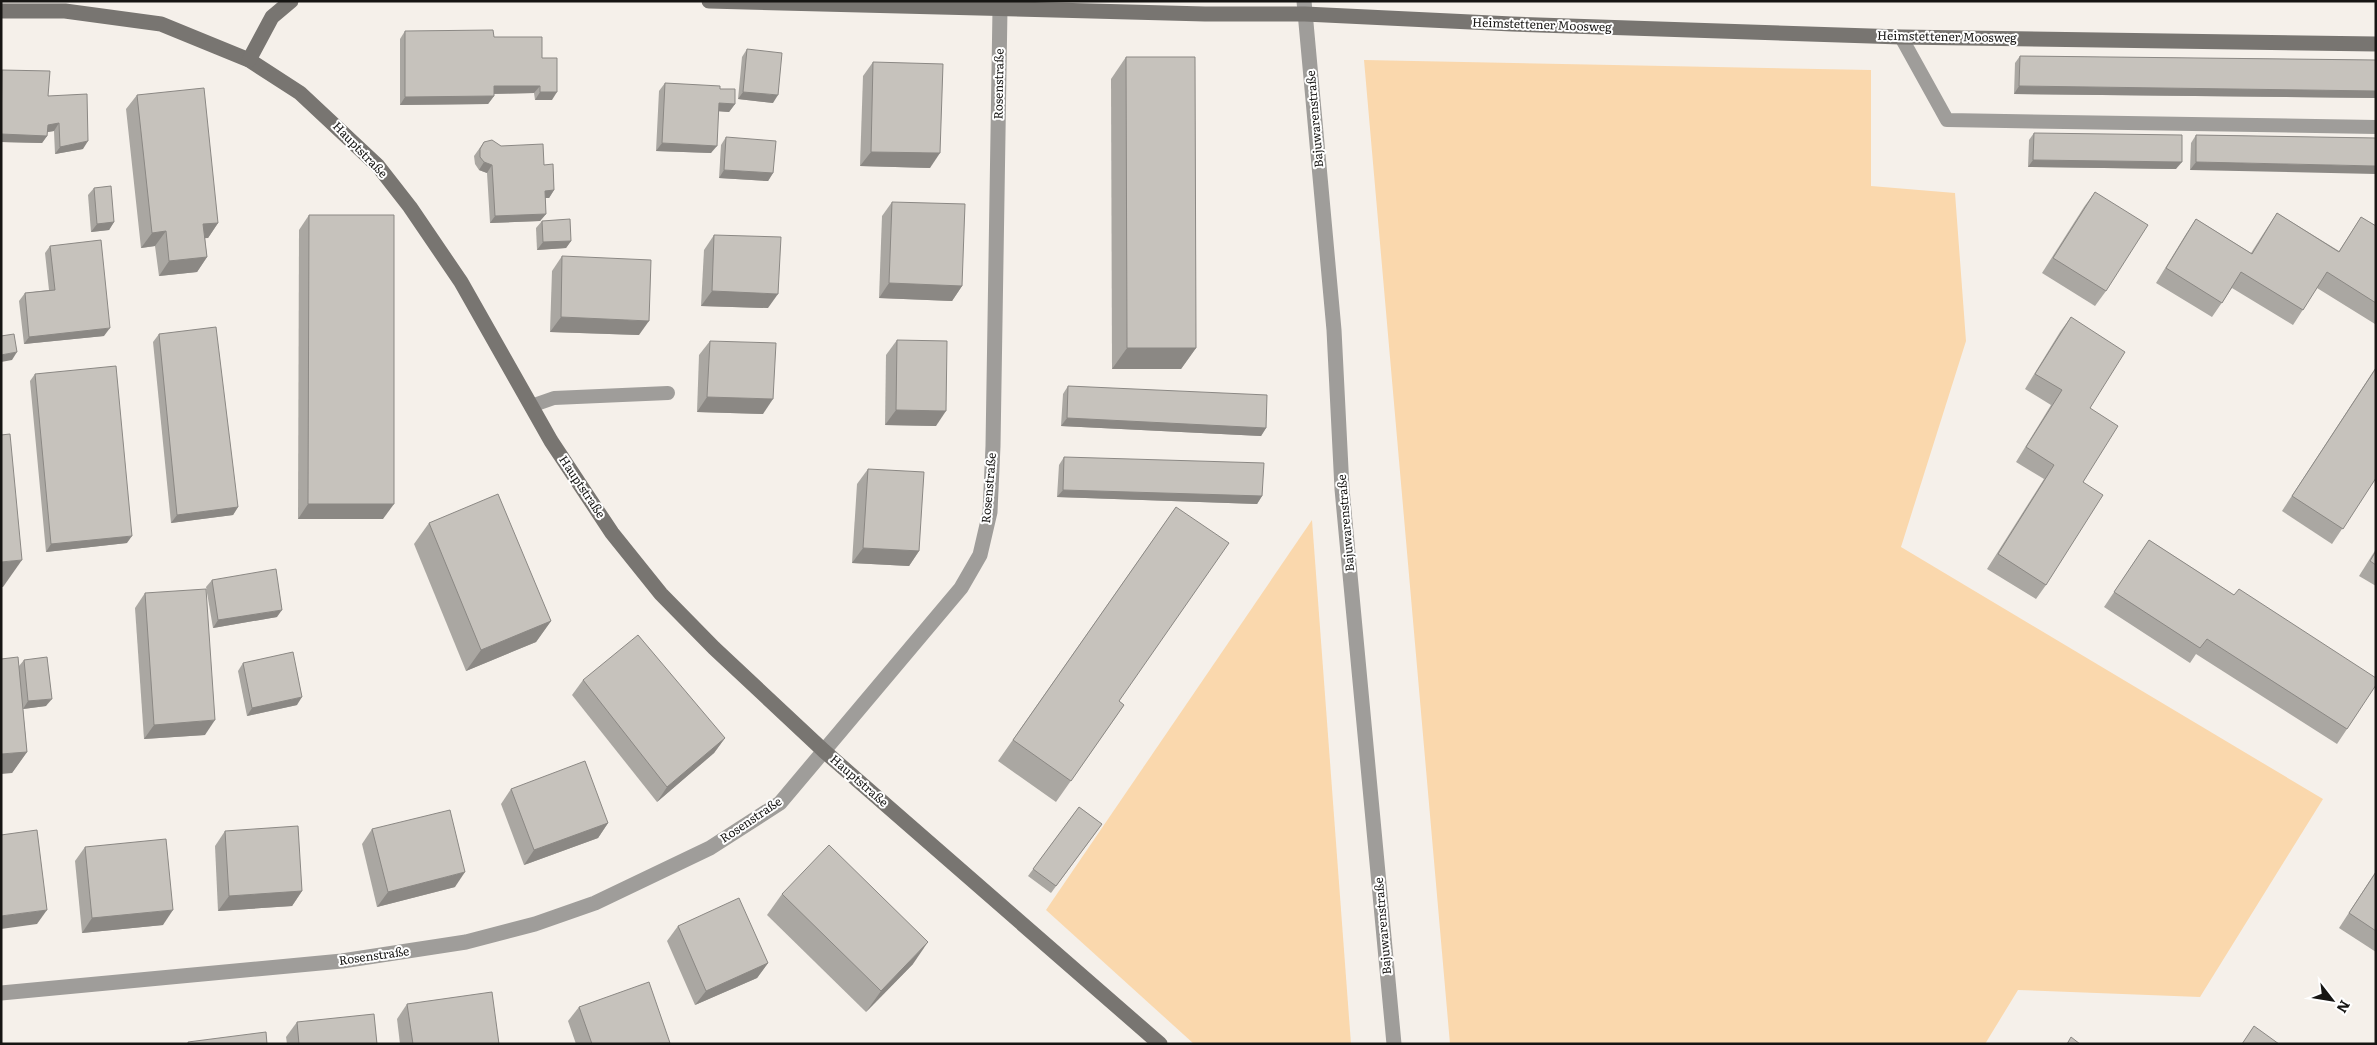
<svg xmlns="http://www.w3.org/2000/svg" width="2377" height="1045" font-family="Literata,serif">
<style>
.green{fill:#fad8ad}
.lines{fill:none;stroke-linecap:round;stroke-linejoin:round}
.lane{stroke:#9f9d9a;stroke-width:14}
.street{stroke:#9f9d9a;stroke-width:15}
.secondary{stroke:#787571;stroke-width:15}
.wall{fill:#aaa7a2}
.shaded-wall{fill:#8b8884}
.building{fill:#c6c2bc;stroke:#8b8884}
.labels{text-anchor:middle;stroke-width:4;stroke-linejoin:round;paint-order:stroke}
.street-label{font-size:12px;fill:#161513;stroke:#fff}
</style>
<rect width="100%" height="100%" fill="#f5f0ea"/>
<!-- green -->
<g class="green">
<path d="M1364 60 1871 70V186L1955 193 1966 341 1901 547 2323 799 2200 997 2018 990 1985 1044H1450Z"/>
<path d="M1312 520 1351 1044H1194L1046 910Z"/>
</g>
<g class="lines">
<!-- lane -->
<g class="lane">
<path d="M1901 37 1947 120 2376 127"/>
<path d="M531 406 554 398 668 393"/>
</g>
<!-- street -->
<g class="street">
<path d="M1304 1 1334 330 1342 489 1394 1044"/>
<path d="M1 993 342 961 466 942 535 924 595 903 710 848 780 803 961 588 980 555 990 512 993 446 1000 9"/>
</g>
<!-- secondary -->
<g class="secondary">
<path d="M709 1 1205 14H1305L1512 24 1901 37 2376 44"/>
<path d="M1 11H65L161 24 249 60 300 93 378 166 410 207 461 282 551 441 612 533 661 594 714 648 824 751 1160 1044"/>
<path d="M249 60 272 17 291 1"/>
</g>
</g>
<!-- wall -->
<g class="wall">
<path d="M405 31 494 37 542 58 552 100H535L534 93 494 94V96L488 104 400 105V39Z"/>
<path d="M747 49 773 103 738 99 742 57Z"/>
<path d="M2020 56 2376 60V98L2014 94 2015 63Z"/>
<path d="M1126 57 1196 348 1181 369H1112L1111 79Z"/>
<path d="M873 62 930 168 860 166 863 76Z"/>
<path d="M2 70 48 96 83 149 55 154 54 131 47 132V136L42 143 1 142V71Z"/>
<path d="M665 83 720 89 735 104 729 112 719 111 711 153 656 151 659 91Z"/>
<path d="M137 95 218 223 208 238H205L207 257 197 272 159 276 155 246 141 248 126 109Z"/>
<path d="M2034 133 2176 169 2028 167 2029 140Z"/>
<path d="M2196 135 2376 138 2190 170 2191 143Z"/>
<path d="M726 137 773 173 768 181 719 178 721 145Z"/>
<path d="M484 142 501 146 544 165 554 190 549 198H545L546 214 540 221 490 223 487 173 479 170 475 164 474 156Z"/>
<path d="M94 188 114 222 109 230 91 232 88 195Z"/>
<path d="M2095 192 2106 291 2095 306 2042 273 2084 207Z"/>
<path d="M892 202 962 286 952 301 879 298 882 216Z"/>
<path d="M2277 213 2339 251 2361 217 2376 226V322L2375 324 2317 288 2293 325 2232 288 2212 317 2156 283 2186 234 2196 219 2251 253 2267 228Z"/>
<path d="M309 215 383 519H298L299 230Z"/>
<path d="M542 221 571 241 566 248 537 250 536 228Z"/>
<path d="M714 235 768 308 701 306 704 250Z"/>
<path d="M50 246 104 336 24 344 19 301 25 293 49 290 45 253Z"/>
<path d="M562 256 639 335 550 332 552 271Z"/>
<path d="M2071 317 2090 408 2083 482 2046 585 2036 599 1987 569 2044 479 2016 462 2051 405 2025 389 2060 332Z"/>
<path d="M159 334 238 507 233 515 171 523 153 342Z"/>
<path d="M897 340 936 426 885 425 886 355Z"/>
<path d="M710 341 763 414 697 412 699 355Z"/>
<path d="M2376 367V478L2332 544 2282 511Z"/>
<path d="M35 374 127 543 46 552 30 381Z"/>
<path d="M1068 386 1266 428 1261 436 1061 426 1063 394Z"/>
<path d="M1064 457 1262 496 1257 504 1057 497 1059 465Z"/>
<path d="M868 469 919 551 909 566 852 563 857 484Z"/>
<path d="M1176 507 1119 701 1124 705 1056 802 998 761Z"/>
<path d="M429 523 551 621 536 642 466 671 414 544Z"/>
<path d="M2149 540 2234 595 2347 729 2337 744 2196 654 2190 663 2104 607Z"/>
<path d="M2376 549V586L2359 576Z"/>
<path d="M212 580 277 617 213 628 206 587Z"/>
<path d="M145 593 205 735 144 739 135 608Z"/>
<path d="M24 660 46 706 23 709 27 752 12 773 19 666Z"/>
<path d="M243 663 297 705 247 716 238 671Z"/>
<path d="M583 680 725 738 714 753 657 802 572 695Z"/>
<path d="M511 789 608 823 598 838 524 865 501 804Z"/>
<path d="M1079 807 1102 824 1051 893 1028 876Z"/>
<path d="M372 829 455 887 377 907 362 844Z"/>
<path d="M225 831 302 891 292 906 218 911 215 846Z"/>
<path d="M85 847 163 925 82 933 75 861Z"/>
<path d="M2376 871V952L2339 928Z"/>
<path d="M782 894 913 964 866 1012 767 915Z"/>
<path d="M678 926 768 963 757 978 695 1005 667 941Z"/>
<path d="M407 1004 499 1044H400L397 1019Z"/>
<path d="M579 1007 670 1044H576L568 1021Z"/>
<path d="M297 1022 377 1044H287L286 1037Z"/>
</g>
<!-- shaded-wall -->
<g class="shaded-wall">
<path d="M494 86H540L534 93 489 94Z"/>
<path d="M2019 86 2376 91V98L2014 94Z"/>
<path d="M540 92H557L552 100H535Z"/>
<path d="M743 92 778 95 773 103 738 99Z"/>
<path d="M494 96 488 104 400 105 405 97Z"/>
<path d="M719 103 735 104 729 112 714 111Z"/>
<path d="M59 123 54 131 42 133 48 125Z"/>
<path d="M1 134 47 136 42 143 1 142Z"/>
<path d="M88 141 83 149 55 154 60 147Z"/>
<path d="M662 143 717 146 711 153 656 151Z"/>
<path d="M871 152 940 153 930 168 860 166Z"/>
<path d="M2033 160 2182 162 2176 169 2028 167Z"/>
<path d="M484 162 492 165 487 173 479 170Z"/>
<path d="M2196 162 2376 166V174L2190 170Z"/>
<path d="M724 170 773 173 768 181 719 178Z"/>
<path d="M554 190 549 198H539L545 191Z"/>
<path d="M546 214 540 221 490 223 495 216Z"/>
<path d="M114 222 109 230 91 232 97 224Z"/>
<path d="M218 223 208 238 193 239 203 224Z"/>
<path d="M166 231 155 246 141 248 152 233Z"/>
<path d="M571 241 566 248 537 250 543 242Z"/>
<path d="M207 257 197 272 159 276 169 261Z"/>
<path d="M889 283 962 286 952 301 879 298Z"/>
<path d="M712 291 778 294 768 308 701 306Z"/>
<path d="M561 317 649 321 639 335 550 332Z"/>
<path d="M110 328 104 336 24 344 29 337Z"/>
<path d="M1127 348H1196L1181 369H1112Z"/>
<path d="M17 352 12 360 1 362V355Z"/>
<path d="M707 397 773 399 763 414 697 412Z"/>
<path d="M896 410 946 411 936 426 885 425Z"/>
<path d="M1067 418 1266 428 1261 436 1061 426Z"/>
<path d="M1063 490 1262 496 1257 504 1057 497Z"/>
<path d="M308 504H394L383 519H298Z"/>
<path d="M238 507 233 515 171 523 177 515Z"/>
<path d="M132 536 127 543 46 552 51 544Z"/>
<path d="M863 548 919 551 909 566 852 563Z"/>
<path d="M22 560 3 587H1V562Z"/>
<path d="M282 610 277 617 213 628 218 620Z"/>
<path d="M551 621 536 642 466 671 481 650Z"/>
<path d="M302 697 297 705 247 716 252 708Z"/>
<path d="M52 699 46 706 23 709 28 701Z"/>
<path d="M215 720 205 735 144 739 154 725Z"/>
<path d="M725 738 714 753 657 802 667 787Z"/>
<path d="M27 752 12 773 1 774V754Z"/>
<path d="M608 823 598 838 524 865 534 850Z"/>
<path d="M465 872 455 887 377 907 388 892Z"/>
<path d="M302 891 292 906 218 911 229 896Z"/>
<path d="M47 910 37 924 1 929V916Z"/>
<path d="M173 910 163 925 82 933 92 918Z"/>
<path d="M928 942 913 964 866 1012 881 991Z"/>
<path d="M768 963 757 978 695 1005 706 991Z"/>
</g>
<!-- building -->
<g class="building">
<path d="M493 30 494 37H542V58H557V92H540V86H494V96L405 97V31Z"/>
<path d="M747 49 782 53 778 95 743 92Z"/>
<path d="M2020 56 2376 60V91L2019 86Z"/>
<path d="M1126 57H1195L1196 348H1127Z"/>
<path d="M873 62 943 64 940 153 871 152Z"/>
<path d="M2 70 50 71 48 96 87 94 88 141 60 147 59 123 48 125 47 136 1 134Z"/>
<path d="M665 83 720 86V89H735V104L719 103 717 146 662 143Z"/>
<path d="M204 88 218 223 203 224 207 257 169 261 166 231 152 233 137 95Z"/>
<path d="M2034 133 2182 135V162L2033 160Z"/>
<path d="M2196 135 2376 138V166L2196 162Z"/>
<path d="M726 137 776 141 773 173 724 170Z"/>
<path d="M492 140 501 146 543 144 544 165 553 164 554 190 545 191 546 214 495 216 492 165 484 162 480 157V149L484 142Z"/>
<path d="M111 186 114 222 97 224 94 188Z"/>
<path d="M2095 192 2148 225 2106 291 2053 258Z"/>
<path d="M892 202 965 204 962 286 889 283Z"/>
<path d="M2277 213 2339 252 2361 217 2376 226V303L2327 272 2303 310 2241 272 2222 303 2166 268 2196 219 2252 254Z"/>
<path d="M309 215H394V504H308Z"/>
<path d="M570 219 571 241 543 242 542 221Z"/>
<path d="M714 235 781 237 778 294 712 291Z"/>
<path d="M101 240 110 328 29 337 25 293 55 290 50 246Z"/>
<path d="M562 256 651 260 649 321 561 317Z"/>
<path d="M2071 317 2125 352 2090 408 2118 426 2083 482 2103 495 2046 585 1998 554 2054 465 2026 447 2062 390 2035 374Z"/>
<path d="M216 327 238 507 177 515 159 334Z"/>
<path d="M14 334 17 352 1 355V336Z"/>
<path d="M897 340 947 341 946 411 896 410Z"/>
<path d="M710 341 776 343 773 399 707 397Z"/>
<path d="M116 366 132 536 51 544 35 374Z"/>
<path d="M2376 368V478L2343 529 2292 496Z"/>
<path d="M1068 386 1267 395 1266 428 1067 418Z"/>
<path d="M10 434 22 560 1 562V435Z"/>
<path d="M1064 457 1264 463 1262 496 1063 490Z"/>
<path d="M868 469 924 472 919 551 863 548Z"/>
<path d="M498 494 551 621 481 650 429 523Z"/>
<path d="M1176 507 1229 543 1119 701 1124 705 1071 781 1013 740Z"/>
<path d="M2149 540 2234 595 2239 589 2376 678V685L2347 729 2207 639 2200 648 2114 592Z"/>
<path d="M2376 551V565L2370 561Z"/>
<path d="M276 569 282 610 218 620 212 580Z"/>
<path d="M206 589 215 720 154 725 145 593Z"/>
<path d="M638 635 725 738 667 787 583 680Z"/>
<path d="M293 652 302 697 252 708 243 663Z"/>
<path d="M18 657 27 752 1 754V659Z"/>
<path d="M47 657 52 699 28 701 24 660Z"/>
<path d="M585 761 608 823 534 850 511 789Z"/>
<path d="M1079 807 1102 824 1056 886 1033 869Z"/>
<path d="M450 810 465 872 388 892 372 829Z"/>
<path d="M298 826 302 891 229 896 225 831Z"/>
<path d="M37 830 47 910 1 916V835Z"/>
<path d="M166 839 173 910 92 918 85 847Z"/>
<path d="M829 845 928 942 881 991 782 894Z"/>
<path d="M2376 872V931L2349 913Z"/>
<path d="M739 898 768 963 706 991 678 926Z"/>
<path d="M649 982 670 1043 592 1044 579 1007Z"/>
<path d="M492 992 499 1044H413L407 1004Z"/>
<path d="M374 1014 377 1044H299L297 1022Z"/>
<path d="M2254 1026 2279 1044H2242Z"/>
<path d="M266 1032 267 1044H188V1042Z"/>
<path d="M2071 1037 2080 1044H2067Z"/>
</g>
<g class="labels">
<!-- street labels -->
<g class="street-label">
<text transform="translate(1542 25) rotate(2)" y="4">Heimstettener Moosweg</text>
<text transform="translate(1947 37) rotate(1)" y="4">Heimstettener Moosweg</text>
<text transform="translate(999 84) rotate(-89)" y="4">Rosenstraße</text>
<text transform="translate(1315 119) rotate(-95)" y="4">Bajuwarenstraße</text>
<text transform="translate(360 150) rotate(46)" y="4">Hauptstraße</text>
<text transform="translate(582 487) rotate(56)" y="4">Hauptstraße</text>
<text transform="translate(989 488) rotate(-85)" y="4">Rosenstraße</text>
<text transform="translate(1346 523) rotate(-95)" y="4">Bajuwarenstraße</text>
<text transform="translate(859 781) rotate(41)" y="4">Hauptstraße</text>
<text transform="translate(751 820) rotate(-34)" y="4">Rosenstraße</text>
<text transform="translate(1383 926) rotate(-95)" y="4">Bajuwarenstraße</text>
<text transform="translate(374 956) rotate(-8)" y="4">Rosenstraße</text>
</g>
</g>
<!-- border -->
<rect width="2377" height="1045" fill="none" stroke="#161513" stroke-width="5"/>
<!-- north arrow -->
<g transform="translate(2332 1000) rotate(121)" stroke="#ffffff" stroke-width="4" paint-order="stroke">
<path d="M0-4L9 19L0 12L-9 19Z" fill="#161513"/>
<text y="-8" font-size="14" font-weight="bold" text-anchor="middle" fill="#161513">N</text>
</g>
</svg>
